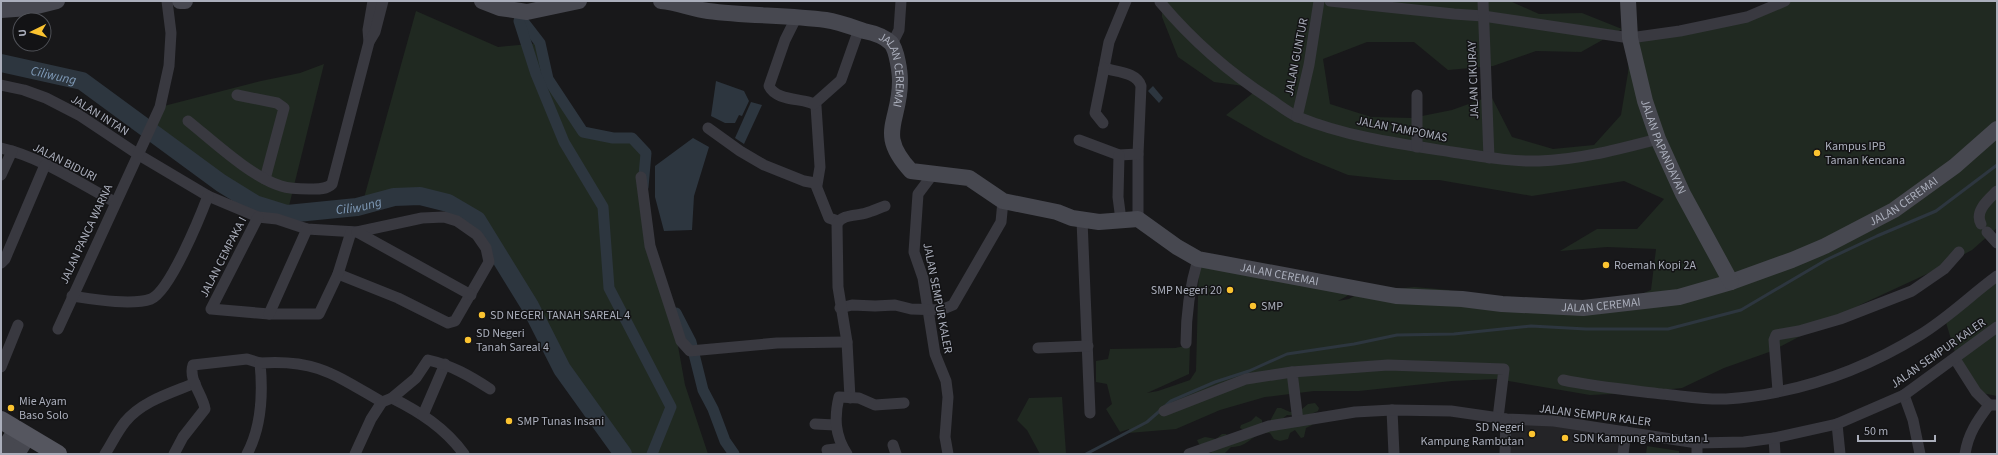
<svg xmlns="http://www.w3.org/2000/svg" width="1998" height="455" font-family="'Source Sans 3',sans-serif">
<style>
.built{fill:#242427}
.green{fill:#202921}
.water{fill:#2d363f}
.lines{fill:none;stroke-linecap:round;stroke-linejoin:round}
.stream{stroke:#2d363f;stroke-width:3}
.canal{stroke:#2d363f;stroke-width:11}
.river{stroke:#2d363f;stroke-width:18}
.street{stroke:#393940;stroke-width:11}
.secondary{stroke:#474850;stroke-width:16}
.primary{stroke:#55565f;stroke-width:18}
.poi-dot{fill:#fbc330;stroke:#131315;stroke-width:1.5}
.labels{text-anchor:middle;stroke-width:3;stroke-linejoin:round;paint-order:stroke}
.street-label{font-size:12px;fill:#aaaebb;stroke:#131315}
.poi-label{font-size:12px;fill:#aaaebb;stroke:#131315;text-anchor:start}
.water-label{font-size:13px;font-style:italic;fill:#7f9ab7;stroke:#131315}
</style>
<rect width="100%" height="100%" fill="#18181a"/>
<!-- built -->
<path class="built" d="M1506 419 1626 432 1623 454H1505Z"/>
<!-- green -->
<g class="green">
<path d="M1162 1H1510L1539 14 1582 13 1622 29 1581 52 1536 51 1493 66 1448 70 1414 42H1367L1323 59 1330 104 1371 117 1412 118 1452 110 1491 96 1512 137 1553 149 1594 145 1621 115 1628 73 1630 38 1694 28 1786 1H1997V228L1972 250 1929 273 1862 304 1772 351 1724 368 1682 388 1634 393 1590 395 1497 379 1452 381 1359 391H1314L1265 397 1220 410 1176 429 1128 433 1129 429 1120 432 1106 409 1112 404 1107 384 1096 382V361L1108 359 1110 349 1175 348 1190 345 1189 374 1147 393 1158 391 1190 380 1196 371 1199 259 1354 292 1338 301 1349 299 1359 293 1414 287 1449 290 1459 303 1610 307 1651 290 1656 249 1607 247 1560 251 1597 229H1637L1664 199 1624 181 1532 196 1439 180H1394L1348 175 1304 157 1264 137 1226 115 1259 88 1214 82 1178 57 1162 17Z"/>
<path d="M416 11 498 47 540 43 548 79 583 132 613 138H632L646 153 638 190 678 346 685 385 708 454H623L562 369 535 314 477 220 448 203 420 196 392 197 362 205Z"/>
<path d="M324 64 287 214 255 204 224 185 153 131 160 107 261 81 300 73Z"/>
<path d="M1997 278V396L1982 393 1957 359 1944 316Z"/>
<path d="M1062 397 1066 453 1040 454 1027 430 1017 420 1029 398Z"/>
<path d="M1315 403 1319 408 1318 411 1307 416 1287 415 1282 419 1315 420 1312 425 1306 428 1304 437 1301 438 1295 430 1290 433 1288 439 1280 441 1274 439 1270 433C1253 431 1249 448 1231 447L1224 454H1204L1211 453 1213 450 1199 444 1197 440 1205 437 1216 439 1222 434H1226L1231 439 1244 430 1240 428 1241 425 1251 421 1256 416 1262 420V423L1270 421 1277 408H1281L1290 412 1302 409 1308 404Z"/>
<path d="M1647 446 1679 451V454H1646Z"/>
</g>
<!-- water -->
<g class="water">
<path d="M716 81 744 91 749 101 742 116 739 115 735 123H725L711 116Z"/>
<path d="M1153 86 1163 98 1159 103 1148 91Z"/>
<path d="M751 102 762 105 744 144 735 138Z"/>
<path d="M693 138 709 147 694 196 692 230 664 231 655 197V166Z"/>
</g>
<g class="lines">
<!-- stream -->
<path class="stream" d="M1086 454 1147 422 1171 401 1215 382 1249 371 1287 354 1354 344 1397 335 1454 334 1531 326 1586 329H1668L1741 310 1826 260 1877 236 1936 211 1997 165"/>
<!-- canal -->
<g class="canal">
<path d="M516 12 540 43 548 79 583 132 613 138H632L646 153 643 187"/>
<path d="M519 21 536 74 564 142 603 207 609 288 671 407 652 454"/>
<path d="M676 313 691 342 703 390 713 409 725 441 734 454"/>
</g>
<!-- river -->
<path class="river" id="s1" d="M1 63 82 81 221 183 255 204 287 214 357 207 394 197 420 196 448 203 477 220 530 306 562 369 623 454"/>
<!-- street -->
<g class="street">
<path d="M1126 1 1109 42 1104 68C1116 72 1137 72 1141 86L1138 154V219"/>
<path d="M1330 1 1454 14 1483 16 1630 38 1680 31 1747 17 1785 1"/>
<path d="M1483 1 1489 158"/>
<path d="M1160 2C1192 40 1228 72 1270 99 1279 105 1289 113 1298 117 1347 137 1400 144 1452 152 1480 156 1510 162 1539 161 1579 160 1619 149 1658 139"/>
<path d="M796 18 785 40 769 86C777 103 808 97 816 106L820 167 817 185"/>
<path d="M369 42 368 30 373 1"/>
<path d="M892 44 899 30 901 1"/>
<path d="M1 85 24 90 46 98 79 115 139 155 208 196 258 217 277 219 307 229 357 232 422 218 444 217 457 221 477 235 486 248 489 262 455 321 448 323 398 298 338 274"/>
<path d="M237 95 277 103 284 108 265 179"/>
<path d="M1417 95V147"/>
<path d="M814 104 841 80 859 29"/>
<path d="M1297 117 1309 65 1319 1"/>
<path d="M188 121C213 141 251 177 281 186 290 189 300 189 309 189 317 189 326 190 332 184L369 42 375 32 383 1"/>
<path d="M1103 123 1095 113 1104 68"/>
<path d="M708 128 740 151 764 165 804 181 815 183 829 218 838 221"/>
<path d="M1079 140 1119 155 1138 154"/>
<path d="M1 148C41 157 79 183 115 202"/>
<path d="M1119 155 1118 197 1121 220"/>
<path d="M933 174 918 194 914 252 923 278 935 354 946 381 948 397 945 437 948 454"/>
<path d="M1 175 12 151"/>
<path d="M641 177 650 246 681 341 690 351 777 343 847 342"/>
<path d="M258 217 211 309 269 314H319L338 274 351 232"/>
<path d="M1082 220 1090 413"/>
<path d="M1981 224C1974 211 1989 199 1997 191"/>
<path d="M357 232 471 295"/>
<path d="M1987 232 1997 243"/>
<path d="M1 263 5 259 45 165"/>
<path d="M72 296C92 299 131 306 151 299 170 291 200 217 208 196"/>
<path d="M840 308 852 305 875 306 895 305 911 309 941 310 953 305 1001 222 1003 201"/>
<path d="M269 314 307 229"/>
<path d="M58 329 160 107 169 66 171 33 167 1"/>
<path d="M1186 343C1186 314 1190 286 1198 259"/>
<path d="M1038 348 1088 346"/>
<path d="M1955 359 1976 392 1989 405"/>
<path d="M1 367 18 325"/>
<path d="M1563 380C1596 387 1629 390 1662 394 1683 396 1705 400 1726 399 1795 394 1862 371 1920 335 1948 318 1971 295 1997 276"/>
<path d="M1778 391 1774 340 1776 335 1799 331 1840 319 1912 291 1944 269 1959 252"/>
<path d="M1904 395 1913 420 1920 454"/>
<path d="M392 398C420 412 445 428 464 454"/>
<path d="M850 398 847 342 838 287 837 224C842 214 857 216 866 213 873 211 879 208 885 206"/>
<path d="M1392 410 1394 454"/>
<path d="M1164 411 1246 379 1292 372"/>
<path d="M423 415 445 364"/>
<path d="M1298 421 1292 372 1388 365 1504 369 1498 418"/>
<path d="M815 424 835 425"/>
<path d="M1837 424 1840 454"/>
<path d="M1774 438 1775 454"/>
<path d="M893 445 896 454"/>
<path d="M827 450 843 448"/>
<path d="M105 454C112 443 117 432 125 422 142 401 171 393 195 383"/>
<path d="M174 454 183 437 205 409C203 395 188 380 193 365L247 359 260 363"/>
<path d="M247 454C262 426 263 393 260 363 316 359 335 375 382 402"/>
<path d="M355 454 371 419 382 402 392 398 416 378 428 360C451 365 470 376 490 389"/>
<path d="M847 454C835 436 834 418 839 397L859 398 875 405 904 403"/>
<path d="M1189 454 1269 426 1355 412 1392 410 1451 411 1506 419 1554 421 1697 443 1744 442 1774 438 1837 424 1904 395 1997 327"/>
<path d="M1505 454 1506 419"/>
<path d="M1623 454 1626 432"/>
<path d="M1697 454V443"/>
<path d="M1965 454C1968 434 1977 421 1989 405H1997"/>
</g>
<!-- secondary -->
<g class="secondary">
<path d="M180 1H185"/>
<path d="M482 1 500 8 527 12 579 1"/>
<path id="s2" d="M661 1C677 2 692 9 708 11 747 16 787 15 826 20 839 22 852 27 864 31 874 33 884 36 891 43 897 50 900 73 900 81 900 123 876 133 911 171L969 178 1003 201 1057 212 1072 218 1099 222 1138 219 1177 247 1198 259 1396 296 1462 299 1502 304 1583 308 1679 297 1731 282 1792 260 1825 246 1894 210 1955 166 1997 129"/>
<path id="s3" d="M1628 1 1630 38 1645 101 1658 139 1683 194 1731 282"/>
<path d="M1 10 29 8 57 1"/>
<path d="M1 454 16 429"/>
<path d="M17 454 28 436"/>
</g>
<!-- primary -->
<path class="primary" d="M1 420 58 454"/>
</g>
<!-- markers -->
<g class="poi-dot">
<circle cx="1817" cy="153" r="4"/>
<circle cx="1606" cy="265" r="4"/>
<circle cx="1230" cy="290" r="4"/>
<circle cx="1253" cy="306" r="4"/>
<circle cx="482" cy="315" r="4"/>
<circle cx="468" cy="340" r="4"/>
<circle cx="11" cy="408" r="4"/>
<circle cx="509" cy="421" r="4"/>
<circle cx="1532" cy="434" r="4"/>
<circle cx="1565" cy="438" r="4"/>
</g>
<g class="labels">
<!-- street labels -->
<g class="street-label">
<text transform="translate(1296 57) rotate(-79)" y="4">JALAN GUNTUR</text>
<text dy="4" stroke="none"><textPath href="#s2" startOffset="262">JALAN CEREMAI</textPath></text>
<text transform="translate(1473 80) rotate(-92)" y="4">JALAN CIKURAY</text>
<text transform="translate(100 115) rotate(32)" y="4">JALAN INTAN</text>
<text transform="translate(1402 129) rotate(11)" y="4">JALAN TAMPOMAS</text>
<text dy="4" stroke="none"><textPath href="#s3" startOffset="151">JALAN PAPANDAYAN</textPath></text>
<text transform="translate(65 162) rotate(27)" y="4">JALAN BIDURI</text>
<text dy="4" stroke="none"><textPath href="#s2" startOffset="1412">JALAN CEREMAI</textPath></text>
<text transform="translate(86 234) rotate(-65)" y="4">JALAN PANCA WARNA</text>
<text transform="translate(223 257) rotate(-63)" y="4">JALAN CEMPAKA I</text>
<text dy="4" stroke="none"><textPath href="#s2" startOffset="764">JALAN CEREMAI</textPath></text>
<text transform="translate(938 298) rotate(79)" y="4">JALAN SEMPUR KALER</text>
<text dy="4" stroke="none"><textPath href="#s2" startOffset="1088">JALAN CEREMAI</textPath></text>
<text transform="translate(1938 353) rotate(-35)" y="4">JALAN SEMPUR KALER</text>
<text transform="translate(1595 415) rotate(7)" y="4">JALAN SEMPUR KALER</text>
</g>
<!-- poi labels -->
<g class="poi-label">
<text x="1825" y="150">Kampus IPB<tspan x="1825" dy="14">Taman Kencana</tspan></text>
<text x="1614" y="269">Roemah Kopi 2A</text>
<text x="1222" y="294" text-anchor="end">SMP Negeri 20</text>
<text x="1261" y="310">SMP</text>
<text x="490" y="319">SD NEGERI TANAH SAREAL 4</text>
<text x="476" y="337">SD Negeri<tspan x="476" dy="14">Tanah Sareal 4</tspan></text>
<text x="19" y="405">Mie Ayam<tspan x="19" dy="14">Baso Solo</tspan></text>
<text x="517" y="425">SMP Tunas Insani</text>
<text x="1524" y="431" text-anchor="end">SD Negeri<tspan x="1524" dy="14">Kampung Rambutan</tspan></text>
<text x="1573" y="442">SDN Kampung Rambutan 1</text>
</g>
<!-- water labels -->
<g class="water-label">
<text dy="5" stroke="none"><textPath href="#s1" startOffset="54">Ciliwung</textPath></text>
<text dy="5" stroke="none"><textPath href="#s1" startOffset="401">Ciliwung</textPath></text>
</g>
</g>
<!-- border -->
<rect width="1998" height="455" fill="none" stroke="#aaaebb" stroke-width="4"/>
<!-- north arrow -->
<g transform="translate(32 32) rotate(265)"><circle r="19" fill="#131315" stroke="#4f5157"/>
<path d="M0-3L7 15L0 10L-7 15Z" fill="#fbc330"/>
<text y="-6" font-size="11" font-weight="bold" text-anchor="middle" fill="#aaaebb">U</text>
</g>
<!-- scale -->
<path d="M1858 435v6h77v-6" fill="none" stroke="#aaaebb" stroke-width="2"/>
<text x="1864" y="435" font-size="12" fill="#aaaebb" stroke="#131315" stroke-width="3" paint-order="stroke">50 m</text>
</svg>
